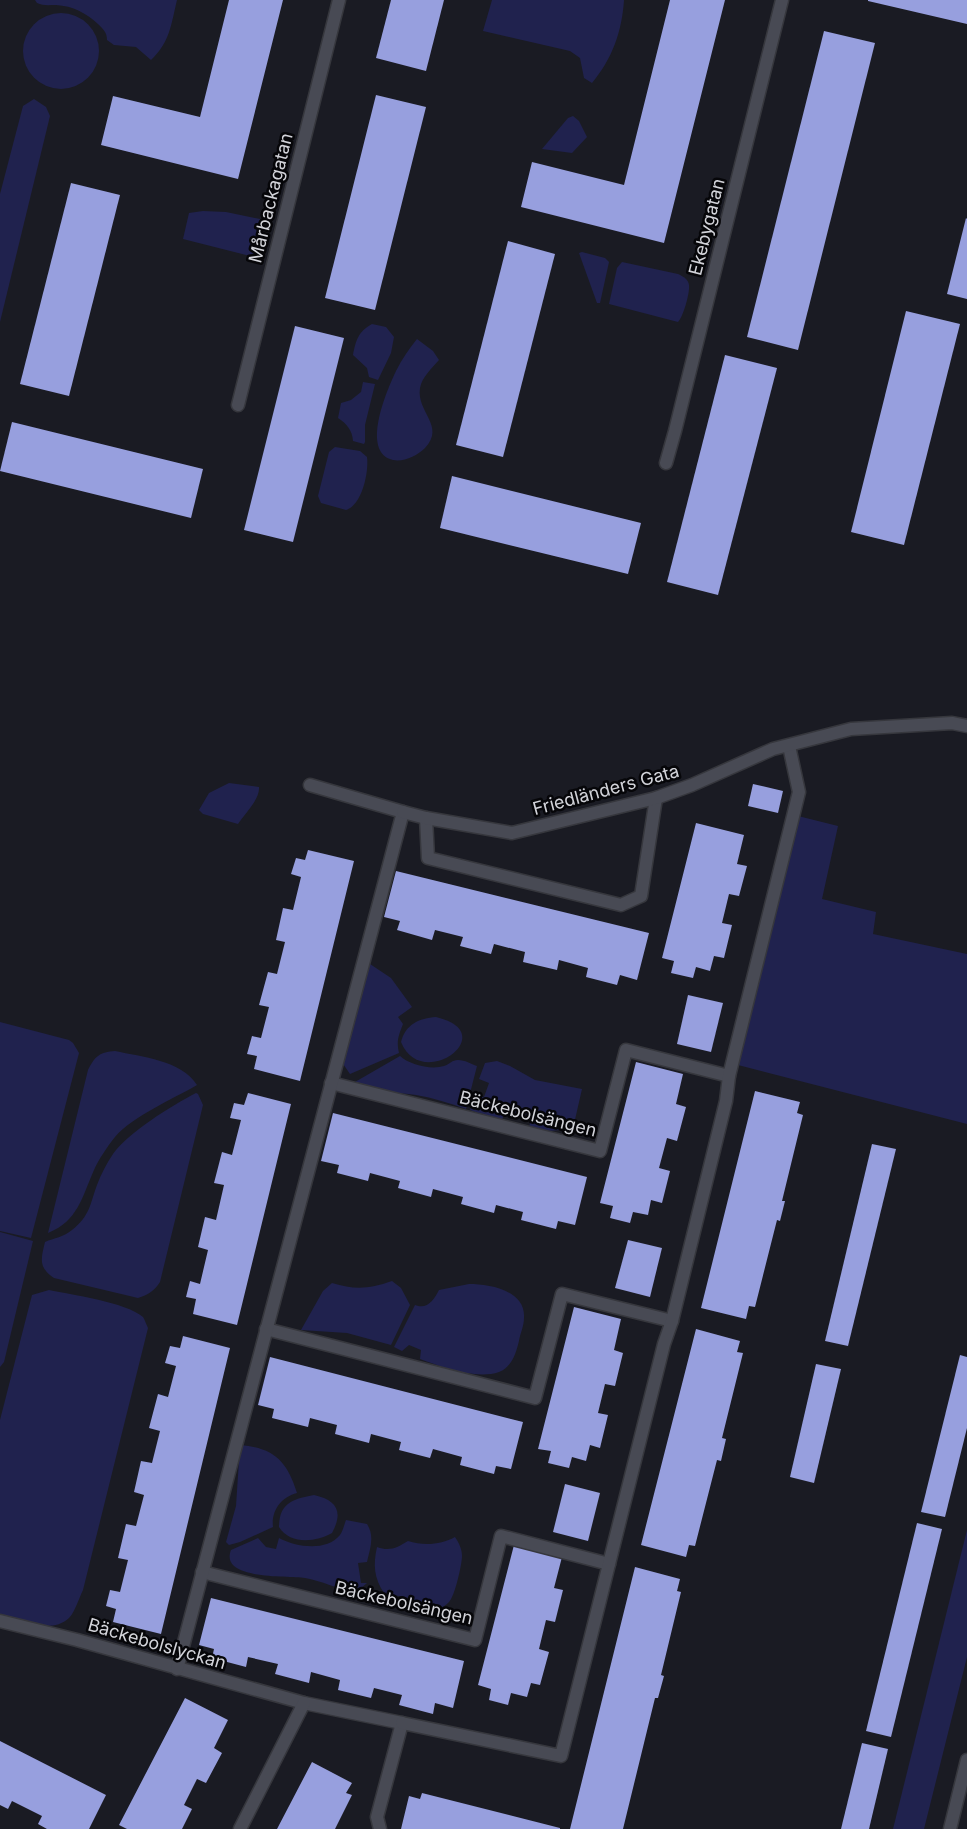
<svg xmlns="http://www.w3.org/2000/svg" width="967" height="1829" font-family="Inter,sans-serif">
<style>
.green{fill:#20224e}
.building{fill:#979fde}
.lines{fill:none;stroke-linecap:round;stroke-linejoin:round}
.service-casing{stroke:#36373d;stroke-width:15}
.minor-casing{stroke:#36373d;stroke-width:15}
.tertiary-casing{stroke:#36373d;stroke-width:15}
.service{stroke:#484a54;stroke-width:12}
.minor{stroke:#484a54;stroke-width:12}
.tertiary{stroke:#484a54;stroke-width:12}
.labels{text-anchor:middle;stroke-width:5;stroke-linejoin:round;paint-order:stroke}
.street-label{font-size:18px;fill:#d2d3d9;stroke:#060609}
</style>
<rect width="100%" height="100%" fill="#1a1b23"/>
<!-- green -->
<g class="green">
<path d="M35 0H177C171 25 170 42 151 60L136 47 114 45 107 40C107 32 103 29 98 24 86 13 73 6 56 5 49 5 43 6 37 3Z"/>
<path d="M492 0H624C622 32 612 59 592 83L584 78 580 58 570 51 483 31Z"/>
<circle cx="61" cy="51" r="38"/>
<path d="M34 99 46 107 50 116 0 322V194L23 106Z"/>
<path d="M573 116 579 121 587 137 572 153 542 149 568 118Z"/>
<path d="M203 211 226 212 260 219 261 229 254 257 183 239 189 213Z"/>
<path d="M582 252 605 258 609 262 600 303H597L579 253Z"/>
<path d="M622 262 678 274C684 277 688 279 689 285 690 293 683 317 678 322L609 304 617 268Z"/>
<path d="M372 324 386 327 394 337 391 353 378 380 369 377 367 368 353 355C356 340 358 332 372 324Z"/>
<path d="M417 339 433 351 439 360C432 368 422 377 420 388 416 412 446 426 425 448 417 456 404 462 393 460 360 452 387 390 396 371 402 359 409 349 417 339Z"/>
<path d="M363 382 375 384 365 425V442L364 444 353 441C352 430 347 424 338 418L341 403 351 400 361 392Z"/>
<path d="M335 447 360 451 367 457C369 472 362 505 346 510L321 503 318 496 329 452Z"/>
<path d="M229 783 259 787C260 799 245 814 238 824L203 814 199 810 209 793Z"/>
<path d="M798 816 838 826 822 899 876 912 873 934 967 954V1124L738 1065Z"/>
<path d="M370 964 391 978 412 1007 398 1017 403 1024C399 1035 396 1040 399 1053L350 1074 339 1058Z"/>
<path d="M436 1017C504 1033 421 1093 401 1042 405 1025 419 1018 436 1017Z"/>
<path d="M0 1022 69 1040 73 1043 79 1053 31 1238 0 1231Z"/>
<path d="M115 1051C142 1057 181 1060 197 1085 173 1099 133 1116 115 1137 107 1147 99 1159 94 1170 82 1197 78 1221 48 1233L88 1070C95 1056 100 1052 115 1051Z"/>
<path d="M400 1056C410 1065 431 1070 444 1066 450 1064 452 1060 458 1060 465 1060 471 1064 477 1066L466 1109C450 1103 433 1098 416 1095 396 1092 374 1093 355 1082Z"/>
<path d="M497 1061 510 1066 535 1080 582 1089 574 1124C561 1134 544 1130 529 1129L531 1117 506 1111 501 1122 470 1110 475 1096 484 1097 489 1083 479 1079 485 1063Z"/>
<path d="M196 1093 198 1094 203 1105 160 1282C154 1291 148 1295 138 1298L54 1278C38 1267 41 1259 45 1242 54 1238 64 1237 72 1230 90 1216 90 1204 97 1185 101 1174 107 1163 113 1154 129 1132 171 1106 196 1093Z"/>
<path d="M0 1232 33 1241 4 1362 0 1367Z"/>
<path d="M392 1281 401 1288 410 1305 391 1345 347 1333 301 1330 323 1291 332 1283C355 1290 369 1289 392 1281Z"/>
<path d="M469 1284C489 1284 526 1290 524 1318 524 1326 520 1334 519 1341 516 1353 512 1367 499 1372 476 1380 442 1367 420 1359L421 1350 409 1345 402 1351 394 1347 415 1305C427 1310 434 1300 439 1290Z"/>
<path d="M49 1290C73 1295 125 1302 143 1317 145 1320 146 1324 148 1328L83 1590C79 1598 75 1612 69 1618 51 1635 20 1620 0 1616V1420L32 1295Z"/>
<path d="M240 1445C274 1448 287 1461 297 1493 281 1497 271 1511 273 1527L240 1542 229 1545 226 1542 236 1506Z"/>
<path d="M314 1495C336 1500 344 1511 332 1533 316 1542 290 1545 279 1527 279 1502 294 1499 314 1495Z"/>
<path d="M346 1520 367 1524C375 1536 370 1549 367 1562L358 1563 361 1583H367L354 1594C338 1588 321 1581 305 1578 289 1575 219 1581 231 1550L258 1538 266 1547 276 1549 279 1538C296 1547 326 1552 340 1535 343 1531 344 1525 346 1520Z"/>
<path d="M967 1530V1657L924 1829H893Z"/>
<path d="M455 1537C459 1543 462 1549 462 1556 462 1564 455 1596 449 1602 441 1612 423 1611 411 1610L413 1599 384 1593C374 1578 373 1565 377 1547 390 1552 398 1547 408 1541 423 1546 441 1545 455 1537Z"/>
</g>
<!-- building -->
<g class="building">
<path d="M229 0H283L238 179 101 145 113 96 200 117Z"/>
<path d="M391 0H444L426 71 376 58Z"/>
<path d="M670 0H725L664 243 521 207 532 162 624 185Z"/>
<path d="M868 0H967V24L868 1Z"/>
<path d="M824 31 875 43 798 350 747 337Z"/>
<path d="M376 95 426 107 375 310 325 298Z"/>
<path d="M71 183 120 195 69 396 20 384Z"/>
<path d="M966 218 967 219V299L947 294Z"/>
<path d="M508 241 555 254 503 457 456 445Z"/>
<path d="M906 311 960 324 904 545 851 532Z"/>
<path d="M295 326 344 338 293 542 244 530Z"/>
<path d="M725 355 777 368 718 595 667 582Z"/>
<path d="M12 422 203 469 191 518 0 471Z"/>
<path d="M452 476 641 523 628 574 440 528Z"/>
<path d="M753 784 783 791 778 813 748 806Z"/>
<path d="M696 823 744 835 737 864 747 866 739 896 729 894 722 923 732 925 724 958 714 956 710 971 696 967 693 978 671 973 674 961 662 958Z"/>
<path d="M308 850 354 861 300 1081 254 1069 257 1056 247 1054 252 1036 261 1038 269 1007 259 1005 268 972 277 974 285 942 276 940 283 908 293 910 301 877 291 874 296 858 305 860Z"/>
<path d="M396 871 649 933 637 980 620 975 617 985 586 977 588 968 559 960 557 970 523 962 525 952 494 944 491 954 460 946 463 937 435 930 432 940 397 930 400 921 384 917Z"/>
<path d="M688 995 723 1003 711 1052 677 1044Z"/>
<path d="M636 1062 683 1074 676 1104 686 1107 677 1141 667 1138 659 1168 670 1171 662 1203 651 1200 648 1215 633 1212 630 1223 610 1218 613 1206 600 1203Z"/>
<path d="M755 1091 800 1102 797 1113 803 1115 782 1201H785L780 1221 777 1220 755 1307 749 1306 746 1319 701 1308Z"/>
<path d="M248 1093 291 1104 237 1325 193 1314 196 1299 186 1297 190 1281 200 1284 208 1250 198 1247 205 1217 216 1220 224 1185 214 1183 222 1152 232 1155 241 1120 230 1118 234 1103 244 1105Z"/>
<path d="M333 1113 587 1177 575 1225 558 1221 556 1229 521 1220 523 1212 496 1205 494 1213 461 1204 463 1197 433 1189 431 1197 398 1188 400 1181 370 1173 368 1181 337 1173 339 1165 321 1161Z"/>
<path d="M872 1144 896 1149 848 1346 825 1341Z"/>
<path d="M628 1240 662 1248 650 1297 615 1288Z"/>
<path d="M574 1307 621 1319 614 1350 623 1353 615 1386 605 1384 598 1413 608 1415 600 1448 590 1445 586 1461 572 1457 569 1468 548 1463 551 1451 538 1449Z"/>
<path d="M696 1329 740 1341 737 1352 743 1353 722 1438 726 1439 721 1461 717 1460 695 1546 689 1545 686 1557 641 1545Z"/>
<path d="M183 1336 230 1348 161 1634 113 1622 116 1609 106 1606 110 1590 120 1592 128 1560 118 1558 126 1524 136 1526 144 1495 134 1492 141 1461 152 1463 160 1431 149 1428 158 1394 168 1397 176 1366 165 1363 170 1346 180 1348Z"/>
<path d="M960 1355 967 1357V1428L945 1517 921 1512Z"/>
<path d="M270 1357 523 1422 511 1469 496 1466 494 1474 460 1465 462 1457 433 1449 430 1458 399 1450 401 1442 371 1434 369 1443 335 1434 337 1425 310 1418 308 1427 272 1418 274 1409 258 1405Z"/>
<path d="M816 1364 841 1369 814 1483 790 1477Z"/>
<path d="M565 1484 600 1493 588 1541 553 1532Z"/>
<path d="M917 1523 942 1529 891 1737 866 1731Z"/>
<path d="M514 1545 562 1557 554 1588 563 1590 555 1622 546 1620 539 1649 549 1652 540 1685 531 1683 527 1697 511 1693 508 1705 489 1700 491 1689 478 1685Z"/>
<path d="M635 1567 680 1579 677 1591 681 1592 661 1675 664 1676 658 1698H655L623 1829H570Z"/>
<path d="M211 1598 464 1661 453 1708 435 1703 433 1714 399 1705 402 1695 374 1688 371 1698 338 1690 340 1680 311 1672 309 1683 275 1674 278 1664 248 1657 246 1667 212 1658 214 1649 199 1645Z"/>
<path d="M185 1698 228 1720 214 1748 222 1753 206 1783 197 1779 184 1805 192 1809 182 1829H127L119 1825Z"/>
<path d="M0 1741 106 1795 89 1829H47L38 1824 42 1816 12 1801 8 1809 0 1805Z"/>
<path d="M862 1743 888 1749 869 1829H841Z"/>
<path d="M312 1762 352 1783 346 1793 352 1795 335 1829H277Z"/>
<path d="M422 1793 560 1828V1829H401L409 1796 420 1799Z"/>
</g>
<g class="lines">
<defs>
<g id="service">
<path d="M426 818 428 858 621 905 641 896 656 798"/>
<path d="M331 1083 600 1151 626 1050 729 1076"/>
<path d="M266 1329 535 1398 562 1294 672 1321"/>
<path d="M202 1572 475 1640 501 1536 609 1564"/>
<path d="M0 1621 77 1640 304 1703 402 1723 377 1817 380 1829"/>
<path d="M177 1669 403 812 310 785"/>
<path d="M402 1723 561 1756 664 1344 672 1321 726 1101 729 1076 799 792 789 746"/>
<path d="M240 1829 304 1703"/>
</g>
<g id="minor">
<path d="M238 405 339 0"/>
<path d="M666 463 675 431 782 0"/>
<path d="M403 812 426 818 512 833 656 798 692 785 773 749 851 729 952 723 967 726"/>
</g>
<path id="tertiary" d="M950 1829 967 1760"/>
</defs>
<!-- service casing -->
<use href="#service" class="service-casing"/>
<!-- minor casing -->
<use href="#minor" class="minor-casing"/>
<!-- tertiary casing -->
<use href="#tertiary" class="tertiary-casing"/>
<!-- service -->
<use href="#service" class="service"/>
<!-- minor -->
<use href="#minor" class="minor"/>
<!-- tertiary -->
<use href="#tertiary" class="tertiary"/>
</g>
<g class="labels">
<!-- street labels -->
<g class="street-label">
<text transform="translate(271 198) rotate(-76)" y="6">Mårbackagatan</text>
<text transform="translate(707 227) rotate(-76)" y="6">Ekebygatan</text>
<text transform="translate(606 790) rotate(-15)" y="6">Friedländers Gata</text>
<text transform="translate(528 1114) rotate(14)" y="6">Bäckebolsängen</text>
<text transform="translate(404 1603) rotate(13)" y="6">Bäckebolsängen</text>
<text transform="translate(157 1644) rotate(16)" y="6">Bäckebolslyckan</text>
</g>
</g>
</svg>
